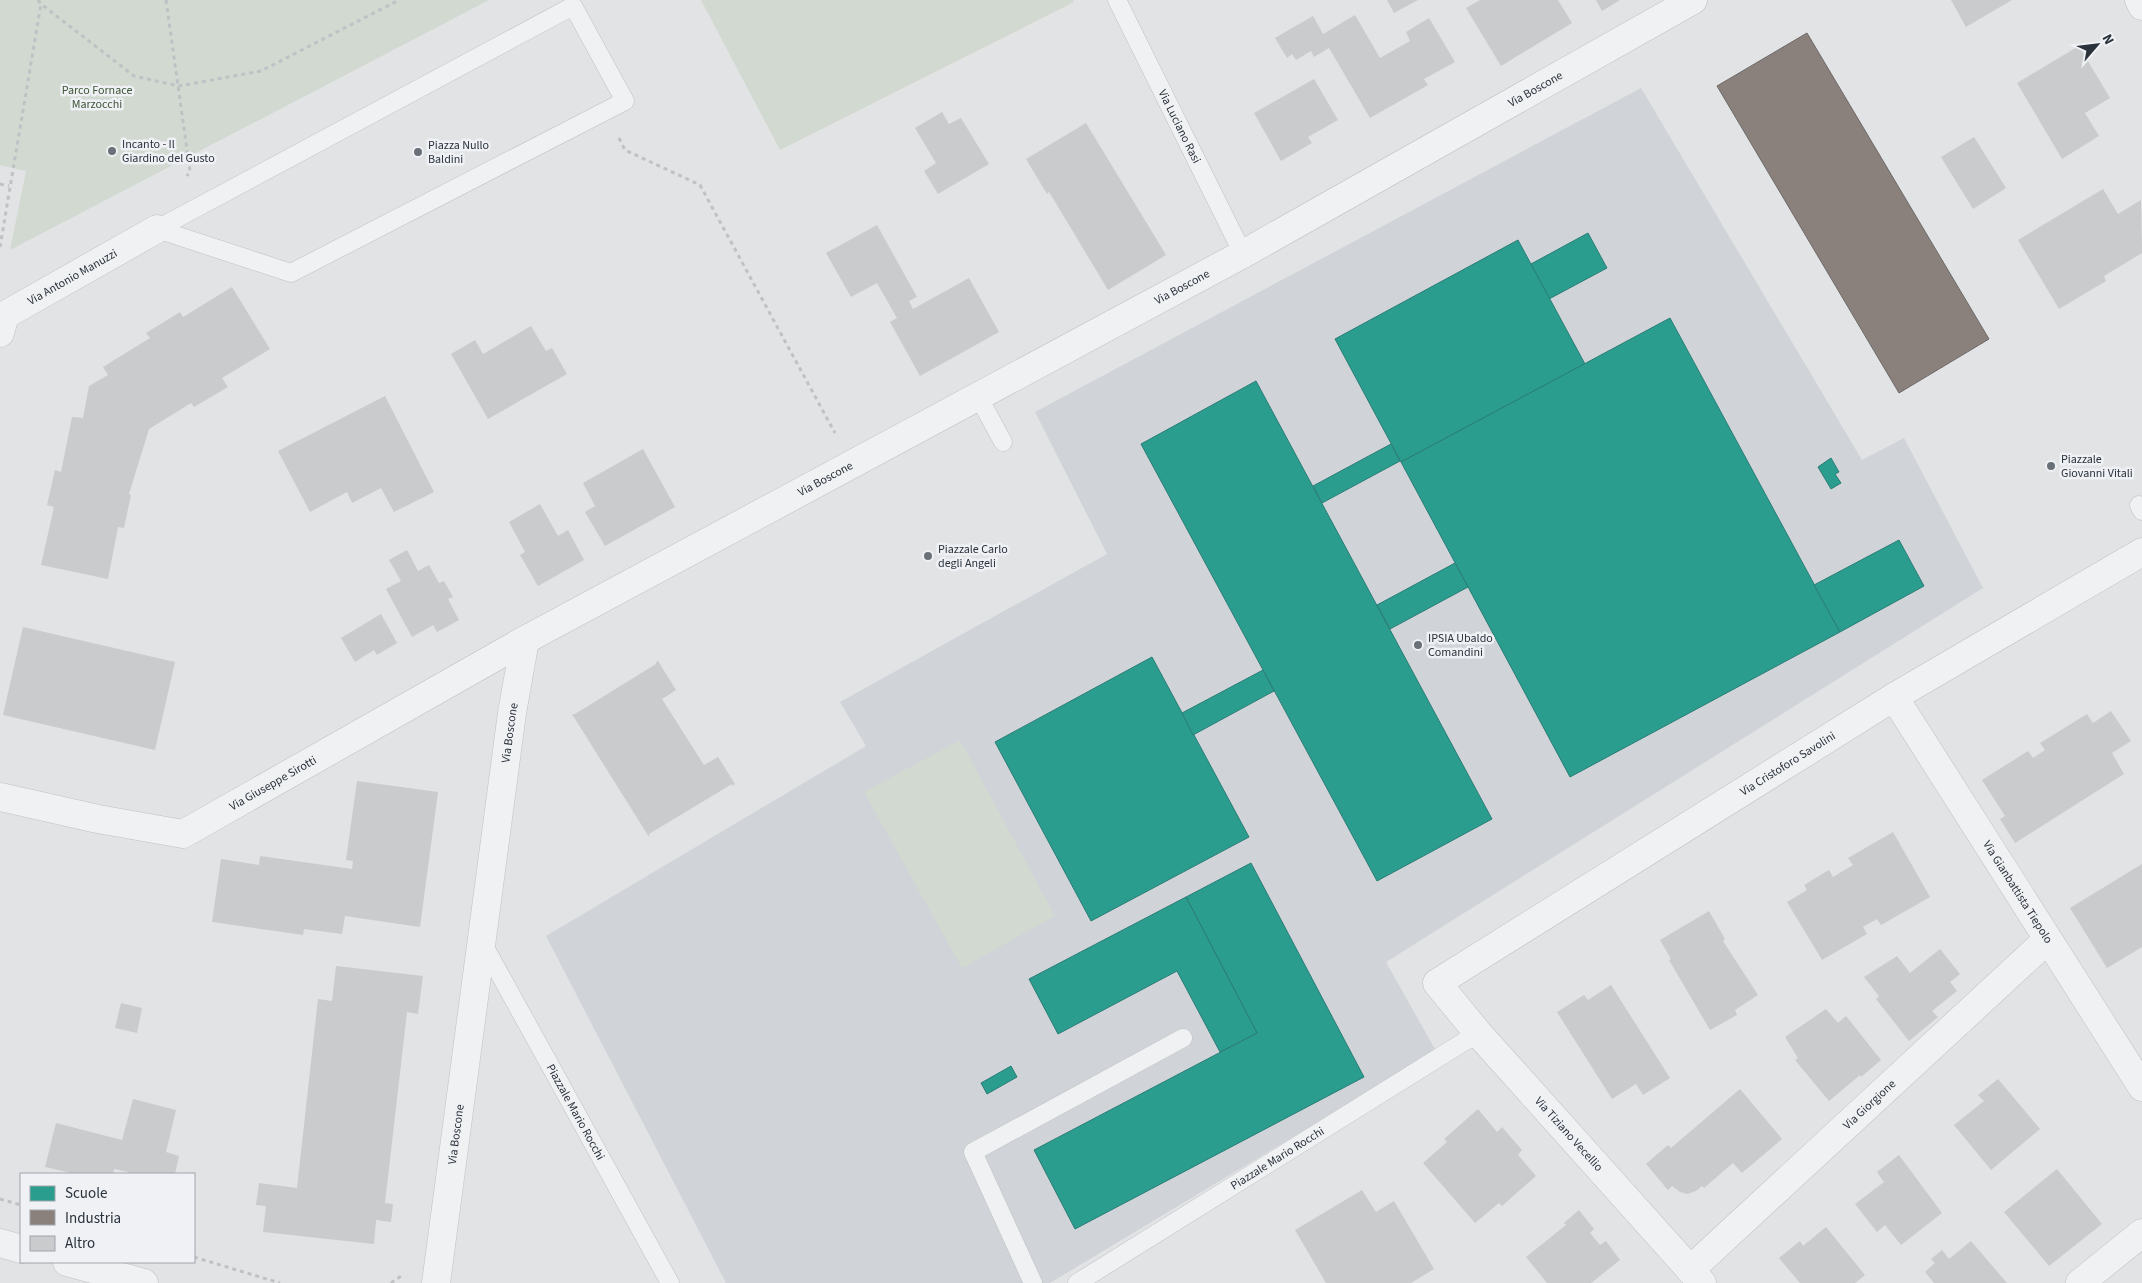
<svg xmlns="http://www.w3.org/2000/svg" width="2142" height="1283" font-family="'Source Sans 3',sans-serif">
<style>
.built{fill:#d0d3d8}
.green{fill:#d2d9d1}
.schools{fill:#2a9d8f;stroke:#2a7d76}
.industry{fill:#8a817c;stroke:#6d6969}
.building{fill:#c9cbcd}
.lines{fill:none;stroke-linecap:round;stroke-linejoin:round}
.service-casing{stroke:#bfc1c3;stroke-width:19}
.minor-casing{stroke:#bfc1c3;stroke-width:29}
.tertiary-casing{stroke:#bfc1c3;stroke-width:29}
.path{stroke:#bfc2c4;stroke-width:3;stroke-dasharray:4 4;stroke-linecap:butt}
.service{stroke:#f0f1f3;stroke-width:18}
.minor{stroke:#f0f1f3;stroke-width:28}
.tertiary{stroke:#f0f1f3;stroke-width:28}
.poi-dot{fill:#6a7077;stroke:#eff1f5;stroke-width:2}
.labels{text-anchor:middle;stroke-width:5;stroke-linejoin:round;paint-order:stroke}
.street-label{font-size:12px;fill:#2a323c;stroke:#eff1f5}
.park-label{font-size:12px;fill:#405639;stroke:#eff1f5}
.poi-label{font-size:12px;fill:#2a323c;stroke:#eff1f5;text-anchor:start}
</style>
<rect width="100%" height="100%" fill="#e1e3e5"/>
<!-- built -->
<path class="built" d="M1641 88 1862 460 1904 438 1983 588 1386 962 1436 1051 1050 1283H726L546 936 866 746 840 702 1107 554 1035 412Z"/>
<!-- green -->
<g class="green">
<path d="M0 0H489L10 250 26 171 0 165Z"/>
<path d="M701 0H1073L1074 2 780 150Z"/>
<path d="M960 740 1055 916 962 968 864 792Z"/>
</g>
<!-- schools -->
<g class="schools">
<path d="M1588 233 1607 268 1549 299 1531 264Z"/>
<path d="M1518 240 1585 364 1401 462 1335 339Z"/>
<path d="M1670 318 1840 632 1570 777 1401 462Z"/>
<path d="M1256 381 1492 819 1377 881 1141 444Z"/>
<path d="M1391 444 1400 461 1322 503 1313 486Z"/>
<path d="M1831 458 1839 472 1835 474 1841 483 1831 489 1818 467Z"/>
<path d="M1899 540 1924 586 1840 632 1814 585Z"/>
<path d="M1455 563 1468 587 1390 629 1377 605Z"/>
<path d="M1152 657 1249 837 1091 921 995 742Z"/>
<path d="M1263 670 1274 691 1193 735 1182 713Z"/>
<path d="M1251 863 1364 1077 1075 1229 1034 1150 1257 1033 1186 897Z"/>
<path d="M1186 897 1257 1033 1220 1052 1177 971 1058 1034 1029 979Z"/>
<path d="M1011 1066 1017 1077 987 1094 981 1083Z"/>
</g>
<!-- industry -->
<path class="industry" d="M1807 33 1989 339 1899 393 1717 86Z"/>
<!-- building -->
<g class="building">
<path d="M1387 0H1418L1394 13Z"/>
<path d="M1480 0H1558L1572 23 1501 66 1466 8Z"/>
<path d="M1596 0H1620L1602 11Z"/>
<path d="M1951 0H2012L1966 27Z"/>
<path d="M1355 15 1380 58 1410 41 1406 32 1429 18 1455 62 1424 79 1428 85 1370 118 1329 48 1314 57 1311 51 1296 60 1292 54 1287 58 1275 38 1313 16 1323 34Z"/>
<path d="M2079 46 2110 98 2085 113 2099 136 2062 159 2017 83Z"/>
<path d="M1314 79 1338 120 1308 137 1312 143 1281 161 1254 113Z"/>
<path d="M942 112 949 124 961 118 989 164 938 194 924 171 936 163 915 128Z"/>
<path d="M1086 123 1166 255 1108 290 1054 200 1049 192 1047 194 1026 159Z"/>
<path d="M1974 137 2006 188 1973 209 1941 157Z"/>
<path d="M2103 189 2118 214 2141 200 2142 253 2104 276 2106 281 2059 309 2018 240Z"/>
<path d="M877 225 917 297 909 301 913 309 969 278 999 332 920 376 890 322 897 318 877 283 851 297 826 253Z"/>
<path d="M232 287 270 349 222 378 228 387 194 407 191 403 149 429 129 494 131 495 124 528 118 527 108 579 41 565 54 507 47 505 55 470 61 472 72 417 83 418 89 386 108 375 103 367 150 338 146 333 180 312 183 317Z"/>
<path d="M531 326 546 351 552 348 567 374 488 419 451 354 475 340 483 354Z"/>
<path d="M385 396 434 492 394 512 381 488 352 503 347 492 310 512 278 451Z"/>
<path d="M643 449 675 507 605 546 585 512 595 506 583 483Z"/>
<path d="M540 504 558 536 568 530 584 560 538 586 520 555 525 552 509 522Z"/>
<path d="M407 550 418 571 429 565 439 583 444 581 453 597 448 599 459 620 437 632 433 625 412 637 386 589 401 581 389 560Z"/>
<path d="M381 614 397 643 377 655 374 650 355 662 341 638Z"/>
<path d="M23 627 175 662 155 750 3 715Z"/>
<path d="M658 661 676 690 662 699 704 765 718 757 735 784 733 786 732 784 649 834V837L572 714H575L656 664V662Z"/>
<path d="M2111 711 2131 741 2112 753 2124 774 2015 843 2000 819 2005 816 1982 780 2028 751 2033 758 2045 750 2040 743 2087 714 2093 723Z"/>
<path d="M357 781 438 792 420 927 345 916 342 934 304 929 303 935 212 922 221 859 259 865 260 856 352 869 353 861 346 860Z"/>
<path d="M1893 832 1930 897 1881 925 1877 919 1863 927 1867 934 1822 960 1787 902 1807 890 1804 885 1829 870 1833 877 1853 865 1848 858Z"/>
<path d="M2142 864V947L2107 968 2070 908Z"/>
<path d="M1709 911 1725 939 1723 941 1758 995 1735 1010 1737 1015 1710 1030 1669 960 1671 959 1660 940Z"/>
<path d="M1940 949 1960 974 1950 982 1957 991 1932 1011 1938 1017 1909 1041 1876 999 1879 996 1864 977 1897 956 1910 973Z"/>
<path d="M336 966 423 976 418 1014 407 1012 385 1203 393 1204 391 1222 376 1220 374 1244 263 1232 266 1206 256 1205 259 1183 297 1188 318 999 332 1001Z"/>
<path d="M1611 985 1670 1078 1643 1095 1636 1084 1612 1099 1557 1012 1584 995 1588 1000Z"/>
<path d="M121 1003 142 1008 137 1033 115 1028Z"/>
<path d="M1826 1009 1838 1023 1846 1016 1881 1060 1861 1077 1860 1075 1829 1101 1795 1060 1798 1058 1785 1037Z"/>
<path d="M1998 1079 2040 1129 1991 1170 1954 1125 1984 1101 1978 1095Z"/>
<path d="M1740 1089 1782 1139 1742 1173 1733 1163 1704 1188 1702 1186 1696 1191 1687 1194 1680 1192 1672 1186 1668 1190 1646 1164 1668 1145 1671 1148Z"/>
<path d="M133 1099 176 1110 166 1152 179 1156 175 1174H128V1172L114 1169 113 1174H76L45 1167 56 1123 122 1140Z"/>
<path d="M1478 1109 1497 1132 1502 1127 1522 1150 1518 1155 1536 1176 1502 1206 1499 1203 1475 1223 1423 1163 1447 1142 1444 1139Z"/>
<path d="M1899 1155 1942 1213 1901 1245 1885 1225 1877 1232 1855 1204 1884 1182 1877 1172Z"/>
<path d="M2057 1169 2102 1224 2049 1266 2004 1212Z"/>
<path d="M1362 1190 1376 1212 1394 1201 1434 1269 1411 1283H1326L1295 1230Z"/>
<path d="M1579 1210 1594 1229 1590 1233 1600 1245 1606 1241 1620 1260 1591 1283H1547L1526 1257 1566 1225 1564 1223Z"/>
<path d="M1826 1227 1865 1275 1855 1283H1800L1779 1258 1800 1241 1803 1246Z"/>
<path d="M1971 1241 2007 1283H1934L1925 1272 1935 1263 1931 1259 1942 1250 1949 1259Z"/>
</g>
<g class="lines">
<defs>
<g id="service">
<path id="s1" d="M1117 0 1243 254"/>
<path d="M573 6 625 101 291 273 157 229Z"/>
<path d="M978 396 1003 442"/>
<path d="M2139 505 2142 511"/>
<path id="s2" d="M482 942 670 1283"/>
<path d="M1033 1283 973 1152 1183 1038"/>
<path id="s3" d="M1077 1283 1478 1033"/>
</g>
<g id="minor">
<path id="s4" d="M0 333 5 315 157 229"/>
<path id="s5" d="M1894 697 2142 1087"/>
<path id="s6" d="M0 797 98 819 183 834 525 640"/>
<path id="s7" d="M1690 1270 2047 940"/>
<path id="s8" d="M436 1283 512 713 525 640 1243 254 1693 0"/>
<path id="s9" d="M1702 1283 1478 1033 1437 983 1894 697 2142 552"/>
<path d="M2080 1283 2142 1233"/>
</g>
<g id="tertiary">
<path d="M2139 0 2142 6"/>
<path d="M0 1243 21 1249"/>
<path d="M67 1262 144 1283"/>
</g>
</defs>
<!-- service casing -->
<use href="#service" class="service-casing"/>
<!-- minor casing -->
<use href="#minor" class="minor-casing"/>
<!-- tertiary casing -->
<use href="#tertiary" class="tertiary-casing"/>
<!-- path -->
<g class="path">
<path d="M38 0 41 4 134 76 179 86 261 71 399 0"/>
<path d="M166 0 190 171 187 176"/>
<path d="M619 138 625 150 700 185 835 433"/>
<path d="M0 184 9 186"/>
<path d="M0 247 41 4"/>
<path d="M0 1199 21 1205"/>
<path d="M194 1257 280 1283"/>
<path d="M391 1283 401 1276"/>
</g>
<!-- service -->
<use href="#service" class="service"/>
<!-- minor -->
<use href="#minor" class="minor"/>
<!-- tertiary -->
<use href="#tertiary" class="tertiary"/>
</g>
<!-- markers -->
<g class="poi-dot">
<circle cx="112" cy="151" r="5"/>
<circle cx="418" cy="152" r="5"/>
<circle cx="2051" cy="466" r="5"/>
<circle cx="928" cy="556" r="5"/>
<circle cx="1418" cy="645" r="5"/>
</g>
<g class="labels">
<!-- street labels -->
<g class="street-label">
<text dy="4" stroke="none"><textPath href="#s8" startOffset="1800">Via Boscone</textPath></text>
<text dy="4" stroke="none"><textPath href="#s1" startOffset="141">Via Luciano Rasi</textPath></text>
<text dy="4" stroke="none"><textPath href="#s4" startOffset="96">Via Antonio Manuzzi</textPath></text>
<text dy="4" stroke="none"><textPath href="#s8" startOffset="1395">Via Boscone</textPath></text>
<text dy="4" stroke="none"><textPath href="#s8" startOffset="990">Via Boscone</textPath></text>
<text dy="4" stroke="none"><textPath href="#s8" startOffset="555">Via Boscone</textPath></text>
<text dy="4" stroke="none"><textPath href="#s9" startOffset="814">Via Cristoforo Savolini</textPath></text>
<text dy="4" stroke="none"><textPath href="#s6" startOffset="290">Via Giuseppe Sirotti</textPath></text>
<text dy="4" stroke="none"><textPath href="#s5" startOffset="231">Via Gianbattista Tiepolo</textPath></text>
<text dy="4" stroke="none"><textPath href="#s7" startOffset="244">Via Giorgione</textPath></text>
<text dy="4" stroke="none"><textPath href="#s2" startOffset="194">Piazzale Mario Rocchi</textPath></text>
<text dy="4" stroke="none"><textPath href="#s8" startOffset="150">Via Boscone</textPath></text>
<text transform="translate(1569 1134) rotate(48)" y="4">Via Tiziano Vecellio</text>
<text dy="4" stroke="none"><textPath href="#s3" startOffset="236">Piazzale Mario Rocchi</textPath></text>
</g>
<!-- park labels -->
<g class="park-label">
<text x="97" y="94">Parco Fornace<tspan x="97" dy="14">Marzocchi</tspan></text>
</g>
<!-- poi labels -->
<g class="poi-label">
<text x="122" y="148">Incanto - Il<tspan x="122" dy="14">Giardino del Gusto</tspan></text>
<text x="428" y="149">Piazza Nullo<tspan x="428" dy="14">Baldini</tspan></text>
<text x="2061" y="463">Piazzale<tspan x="2061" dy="14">Giovanni Vitali</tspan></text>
<text x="938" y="553">Piazzale Carlo<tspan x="938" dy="14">degli Angeli</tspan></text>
<text x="1428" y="642">IPSIA Ubaldo<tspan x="1428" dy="14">Comandini</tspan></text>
</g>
</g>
<!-- legend -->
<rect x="20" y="1173" width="175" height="90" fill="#eff1f5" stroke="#a0a5ab"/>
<rect x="30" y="1186" width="25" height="15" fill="#2a9d8f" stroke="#a0a5ab"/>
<text x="65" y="1198" font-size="15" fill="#2a323c">Scuole</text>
<rect x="30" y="1210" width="25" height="15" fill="#8a817c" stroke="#a0a5ab"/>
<text x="65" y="1223" font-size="15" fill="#2a323c">Industria</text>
<rect x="30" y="1236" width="25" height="15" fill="#c9cbcd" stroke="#a0a5ab"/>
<text x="65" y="1248" font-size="15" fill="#2a323c">Altro</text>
<!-- north arrow -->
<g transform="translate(2097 45) rotate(62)" stroke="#eff1f5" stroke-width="4" paint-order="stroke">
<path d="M0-4L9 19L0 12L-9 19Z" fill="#2a323c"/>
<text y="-8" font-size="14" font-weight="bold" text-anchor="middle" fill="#2a323c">N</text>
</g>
</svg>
